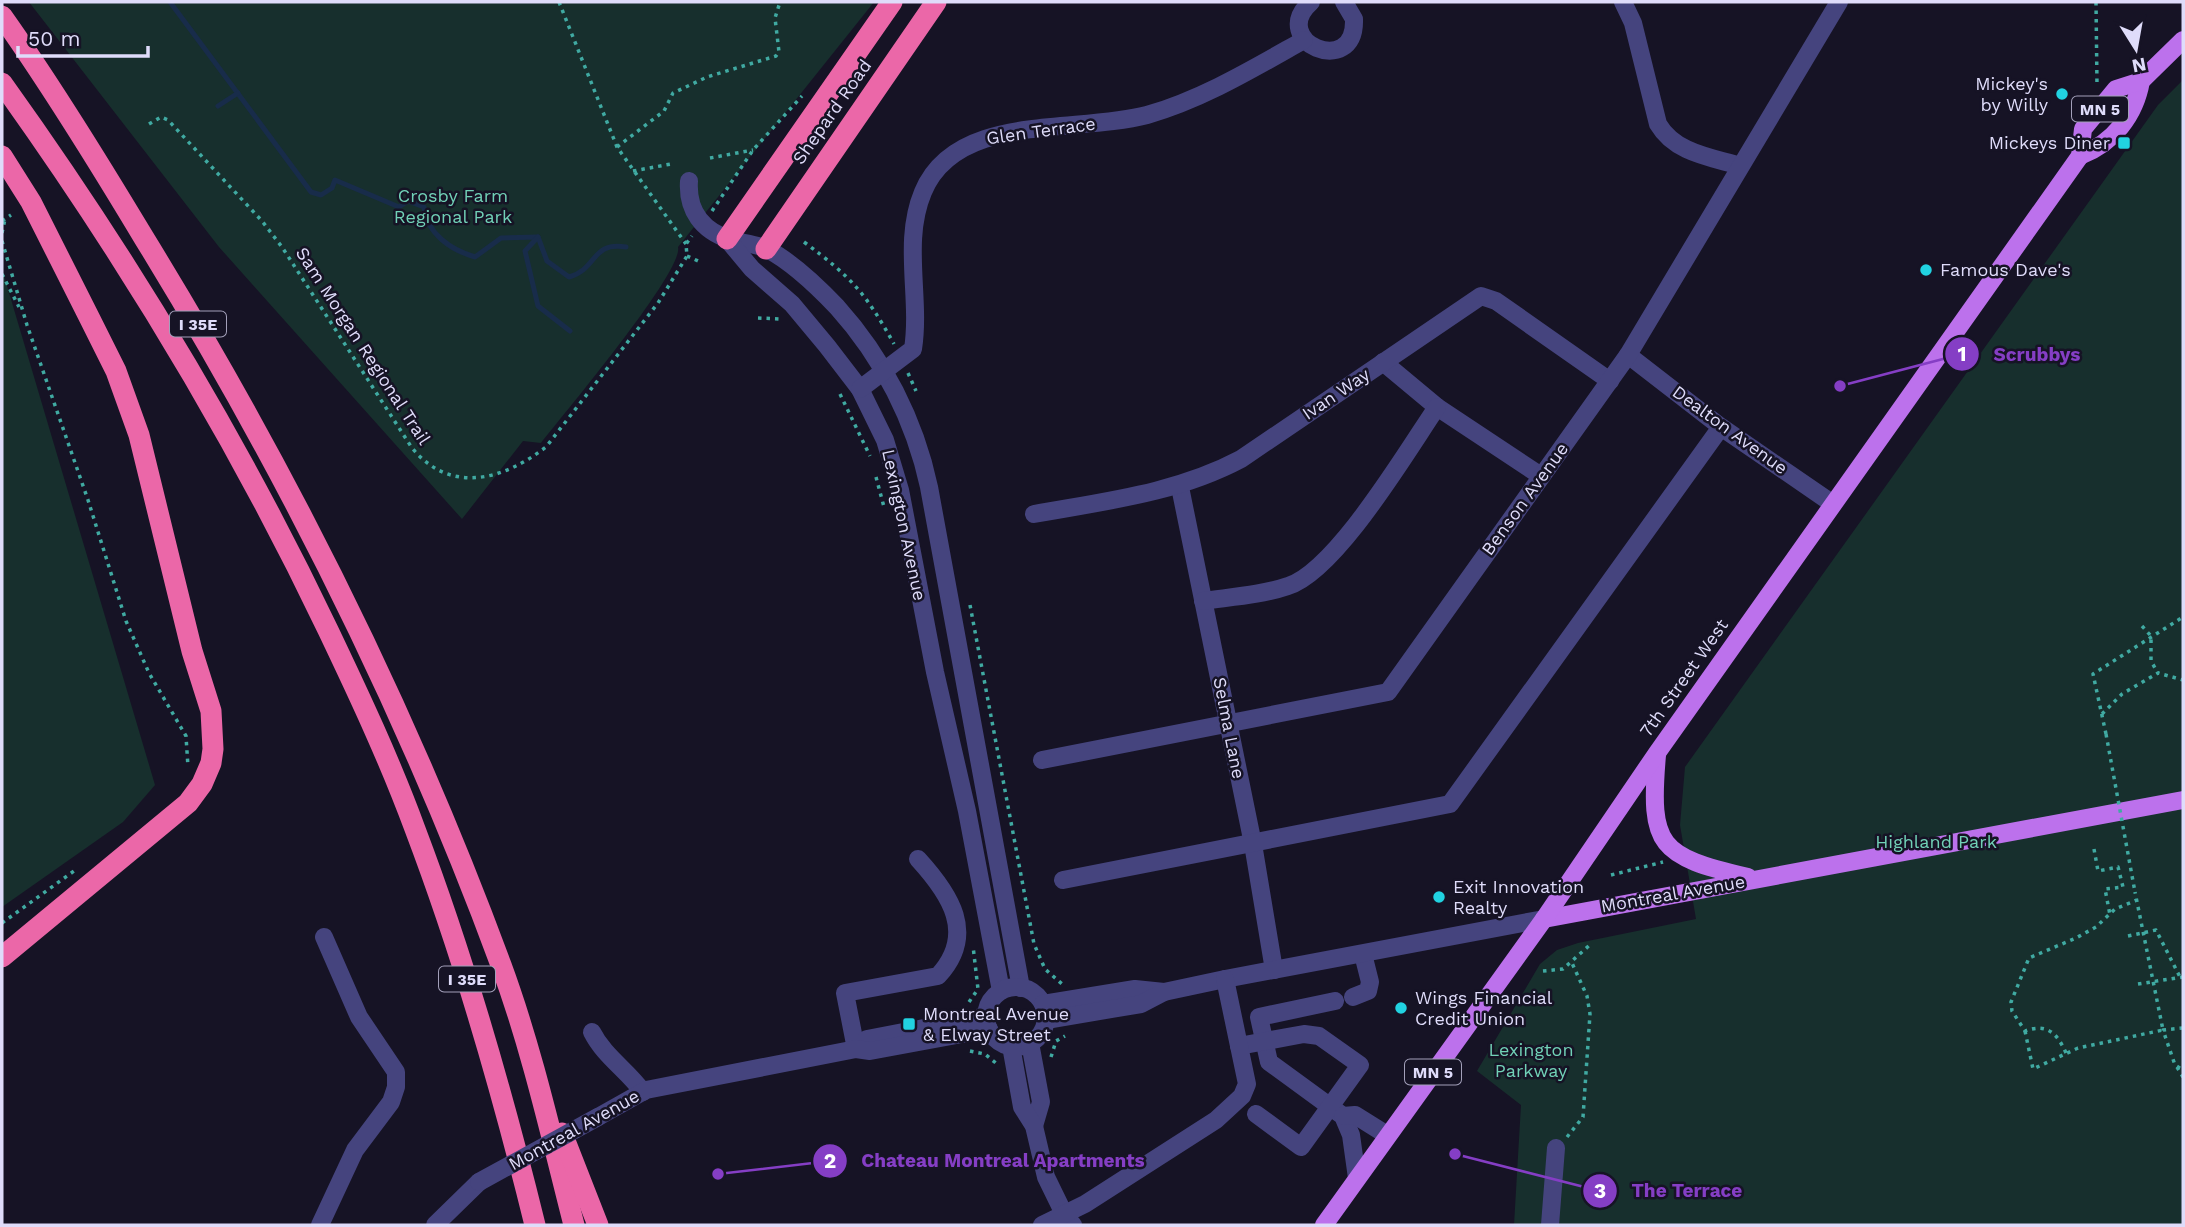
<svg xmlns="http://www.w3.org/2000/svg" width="2185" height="1227" font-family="'Work Sans',sans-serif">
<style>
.green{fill:#172f2d}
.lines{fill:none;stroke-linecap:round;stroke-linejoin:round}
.stream{stroke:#182c4a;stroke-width:5}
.path{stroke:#40aaa2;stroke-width:3.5;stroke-dasharray:3.5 5;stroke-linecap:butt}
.minor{stroke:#45447e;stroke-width:18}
.major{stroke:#bc71ec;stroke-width:18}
.highway{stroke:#eb67a8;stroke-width:21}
.path-bridge{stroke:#40aaa2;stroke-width:3.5;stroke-dasharray:3.5 5;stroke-linecap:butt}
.minor-bridge{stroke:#45447e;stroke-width:18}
.poi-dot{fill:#21d2e1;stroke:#161325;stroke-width:2.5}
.labels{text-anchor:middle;stroke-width:5;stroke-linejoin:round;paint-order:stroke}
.shield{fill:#161325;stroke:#a3a0ba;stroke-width:2}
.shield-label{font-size:16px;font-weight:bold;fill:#dfdcfa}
.poi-label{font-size:18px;fill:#dfdcfa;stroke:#161325;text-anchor:start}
.street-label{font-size:18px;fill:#dfdcfa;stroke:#161325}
.park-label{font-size:18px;fill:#71d1b7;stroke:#161325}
.leader{fill:none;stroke:#853ec5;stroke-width:2.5}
.callout-dot{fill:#853ec5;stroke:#161325;stroke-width:2.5}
.mark-label{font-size:21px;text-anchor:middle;font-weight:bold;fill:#fff}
.callout-label{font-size:19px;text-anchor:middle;font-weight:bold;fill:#853ec5;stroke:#161325;stroke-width:5;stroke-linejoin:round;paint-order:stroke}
</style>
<rect width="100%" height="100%" fill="#161325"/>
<!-- green -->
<g class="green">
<path d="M29 2H874L678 247C684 271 563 415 541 443L523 441 462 519 219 247Z"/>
<path d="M2183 80V1225H1514L1521 1105 1477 1071 1540 964 1557 950 1578 943 1696 919 1680 825 1685 767 2158 105Z"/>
<path d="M2 269 155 785 123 822 2 907Z"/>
</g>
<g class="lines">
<!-- stream -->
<g class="stream">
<path d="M170 2 311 192 321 195 332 188 335 180 399 207 408 201 424 207C427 234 451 250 475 257L501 238 538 237 547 261 569 277C598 269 591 241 626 247"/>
<path d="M218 106 238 93"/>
<path d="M538 237 525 251 538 306 570 331"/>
</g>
<!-- path -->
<g class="path">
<path d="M559 2 617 147 686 244"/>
<path d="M2096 2 2097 85"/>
<path d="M149 124 161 117 168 120 262 221 282 247 412 448C451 495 503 480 546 447L658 303 687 256 686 244 692 236"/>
<path d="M617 147 664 111 673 93 707 77 776 56 779 52 775 18 780 2"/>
<path d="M710 158 753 150"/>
<path d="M633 171 671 164"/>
<path d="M712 211 753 150 802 96"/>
<path d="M2 221 11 215"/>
<path d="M2 233 5 219"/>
<path d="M2 241 27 325 88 500 126 621 149 673 186 736 188 767"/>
<path d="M804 242C851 277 865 292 894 344"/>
<path d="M687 256 698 261"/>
<path d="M2 274 19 307"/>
<path d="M758 318 781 319"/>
<path d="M908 373 916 391"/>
<path d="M840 394 870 456"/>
<path d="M876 477 884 507"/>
<path d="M970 605 1034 944 1045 969 1062 984"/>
<path d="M2142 626 2151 636V661L2158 673"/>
<path d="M2102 714 2122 694 2158 673 2183 680"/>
<path d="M2106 734 2093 674 2183 617"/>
<path d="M2094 849 2098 871 2118 867 2123 887 2105 889 2110 915"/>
<path d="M1611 875 1663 862"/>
<path d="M2 923 74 871"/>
<path d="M2128 936 2156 930 2180 977"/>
<path d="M1543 971 1563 969 1592 943"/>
<path d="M2138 984 2183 977"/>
<path d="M969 1002 978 989 973 946"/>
<path d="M2183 1028 2163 1030 2175 1065 2183 1070"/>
<path d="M2025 1031 2033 1069 2078 1048 2163 1030 2135 892"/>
<path d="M970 1051 985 1054 997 1064"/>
<path d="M2066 1053C2057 1033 2047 1023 2025 1031L2012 1011 2011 1002 2029 958 2076 938 2096 927 2115 909 2137 900"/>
<path d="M1051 1057 1056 1041 1065 1036"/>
<path d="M2177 1067 2183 1077"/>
<path d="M1567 1137 1583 1117 1590 1014 1587 996 1572 963"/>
</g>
<!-- minor -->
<g class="minor">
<path d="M1311 2C1267 41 1356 80 1354 19L1344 2"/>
<path d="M1623 2 1633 23 1658 124C1675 153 1710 157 1740 166"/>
<path d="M689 181C687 210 702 231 731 240 742 243 756 244 767 249 792 262 818 287 837 307 883 358 915 421 929 487L1021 988"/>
<path d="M727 239 752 269 792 304 827 346 860 389 885 440 900 490 935 672 967 811 1001 991"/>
<path d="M1628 355 1721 427 1833 504"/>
<path d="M1383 362 1437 407 1541 476"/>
<path d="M860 389 913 349C921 297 902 242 923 192 956 112 1076 134 1147 115 1203 99 1254 68 1304 40"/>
<path d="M1180 487 1253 844 1274 970"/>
<path d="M1034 514C1106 501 1177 493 1241 459L1481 296 1496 301 1610 381"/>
<path d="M1203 601C1231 597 1262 595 1288 586 1336 571 1407 451 1437 407"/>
<path d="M1042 760 1388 692 1628 355 1839 2"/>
<path d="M1063 880 1450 804 1721 427"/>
<circle cx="1016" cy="1017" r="30"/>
<path d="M1353 997 1368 991 1370 982 1363 954"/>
<path d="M1335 1001 1259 1017 1269 1062 1343 1116 1351 1135 1357 1178"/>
<path d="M1043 1004 1135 989 1164 992"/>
<path d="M1046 1020 1141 1004 1164 992 1225 979 1544 919"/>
<path d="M592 1032C604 1056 627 1070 643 1092"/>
<path d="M1030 1043 1041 1102 1034 1126"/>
<path d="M1011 1046 1022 1107 1034 1126 1046 1177 1065 1216 1073 1225"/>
<path d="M1239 1046 1304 1034 1319 1036 1360 1065 1301 1147 1256 1114"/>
<path d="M856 1049 845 993 938 976C977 934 950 894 918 859"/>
<path d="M856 1049 867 1039 987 1016"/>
<path d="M1343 1116 1355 1115 1387 1135"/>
<path d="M598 1117 646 1090 856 1049 870 1051 989 1029"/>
<path d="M320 1225 355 1150 391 1102 396 1087V1072L359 1017 324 937"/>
<path d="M435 1225 479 1182"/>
<path d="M1042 1225 1085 1204 1216 1120 1242 1096 1247 1084 1225 979"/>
<path d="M1550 1225 1556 1148"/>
</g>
<!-- major -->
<g class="major">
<path d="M2080 156C2113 143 2135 116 2141 81"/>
<path d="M1657 755C1649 847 1659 856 1748 877"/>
<path d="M1544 919 2183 800"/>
<path d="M1324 1225 1544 919 1657 753 2080 156 2083 129 2116 89 2141 81 2183 40"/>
</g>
<!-- highway -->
<g class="highway">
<path d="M2 16C53 88 99 163 144 238 286 469 407 710 501 965 532 1049 552 1139 574 1225"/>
<path d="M2 83C126 256 236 437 328 630 359 695 390 761 415 829 464 958 502 1091 535 1225"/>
<path d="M2 156 31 202 90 319 116 371 139 435 192 651 211 711 213 749 211 763 202 784 188 803 2 957"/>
<path d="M727 239 892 2"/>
<path d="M766 249 936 2"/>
<path d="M562 1133 598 1225"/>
</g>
<!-- path-bridge -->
<path class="path-bridge" d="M2106 734 2135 892"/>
<!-- minor-bridge -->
<path class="minor-bridge" d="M479 1182 598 1117"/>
</g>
<!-- markers -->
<g class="poi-dot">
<circle cx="2062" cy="94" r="7"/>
<rect x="2117" y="136" width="14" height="14" rx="3.5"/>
<circle cx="1926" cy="270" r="7"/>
<circle cx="1439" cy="897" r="7"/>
<circle cx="1401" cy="1008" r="7"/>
<rect x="902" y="1017" width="14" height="14" rx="3.5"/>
</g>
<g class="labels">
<!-- shield labels -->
<g class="shield">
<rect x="2072" y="96.5" width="56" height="25" rx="5"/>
<rect x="170" y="311.5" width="56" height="25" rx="5"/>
<rect x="439" y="966.5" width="56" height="25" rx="5"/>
<rect x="1405" y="1059.5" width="56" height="25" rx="5"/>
</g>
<g class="shield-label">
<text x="2100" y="115">MN 5</text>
<text x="198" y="330">I 35E</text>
<text x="467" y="985">I 35E</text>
<text x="1433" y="1078">MN 5</text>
</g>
<!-- poi labels -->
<g class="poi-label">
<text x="2048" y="90" text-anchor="end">Mickey's<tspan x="2048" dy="21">by Willy</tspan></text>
<text x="2110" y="149" text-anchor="end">Mickeys Diner</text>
<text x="1940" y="276">Famous Dave's</text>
<text x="1453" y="893">Exit Innovation<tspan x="1453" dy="21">Realty</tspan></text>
<text x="1415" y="1004">Wings Financial<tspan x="1415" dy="21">Credit Union</tspan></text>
<text x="923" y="1020">Montreal Avenue<tspan x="923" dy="21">&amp; Elway Street</tspan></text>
</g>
<!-- street labels -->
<g class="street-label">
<text transform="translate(832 112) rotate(-55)" y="6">Shepard Road</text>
<text transform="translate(1041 131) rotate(-8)" y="6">Glen Terrace</text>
<text transform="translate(363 346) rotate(57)" y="6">Sam Morgan Regional Trail</text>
<text transform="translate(1336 394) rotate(-34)" y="6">Ivan Way</text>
<text transform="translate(1730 430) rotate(36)" y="6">Dealton Avenue</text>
<text transform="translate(1525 499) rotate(-54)" y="6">Benson Avenue</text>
<text transform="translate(904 525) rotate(78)" y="6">Lexington Avenue</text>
<text transform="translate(1684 678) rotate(-55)" y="6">7th Street West</text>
<text transform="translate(1229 728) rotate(79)" y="6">Selma Lane</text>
<text transform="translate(1673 894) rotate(-10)" y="6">Montreal Avenue</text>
<text transform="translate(574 1130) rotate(-29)" y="6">Montreal Avenue</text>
</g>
<!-- park labels -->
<g class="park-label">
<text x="453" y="202">Crosby Farm<tspan x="453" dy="21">Regional Park</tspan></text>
<text x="1936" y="848">Highland Park</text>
<text x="1531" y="1056">Lexington<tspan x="1531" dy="21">Parkway</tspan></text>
</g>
</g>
<!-- callouts -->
<path class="leader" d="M1840 386L1962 354M718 1174L830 1161M1455 1154L1600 1191"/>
<g class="callout-dot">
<circle cx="1840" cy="386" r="7"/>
<circle cx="718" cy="1174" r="7"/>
<circle cx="1455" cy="1154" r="7"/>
<circle cx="1962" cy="354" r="18"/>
<circle cx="830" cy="1161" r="18"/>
<circle cx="1600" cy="1191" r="18"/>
</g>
<g class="mark-label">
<text x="1962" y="361">1</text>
<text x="830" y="1168">2</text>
<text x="1600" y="1198">3</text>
</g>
<g class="callout-label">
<text x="2037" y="361">Scrubbys</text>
<text x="1003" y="1167">Chateau Montreal Apartments</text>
<text x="1687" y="1197">The Terrace</text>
</g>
<!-- border -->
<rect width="2185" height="1227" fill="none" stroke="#dfdcfa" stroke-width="7"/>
<!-- north arrow -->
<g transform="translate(2136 49) rotate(169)" stroke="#161325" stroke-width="5" paint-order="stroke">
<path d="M0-5L12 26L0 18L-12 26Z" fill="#dfdcfa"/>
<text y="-10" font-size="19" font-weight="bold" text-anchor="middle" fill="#dfdcfa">N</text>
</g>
<!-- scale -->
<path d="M18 46v10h130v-10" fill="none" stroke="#dfdcfa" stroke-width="3.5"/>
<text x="28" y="46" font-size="21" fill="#dfdcfa" stroke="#161325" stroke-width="5" paint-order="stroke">50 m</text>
</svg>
